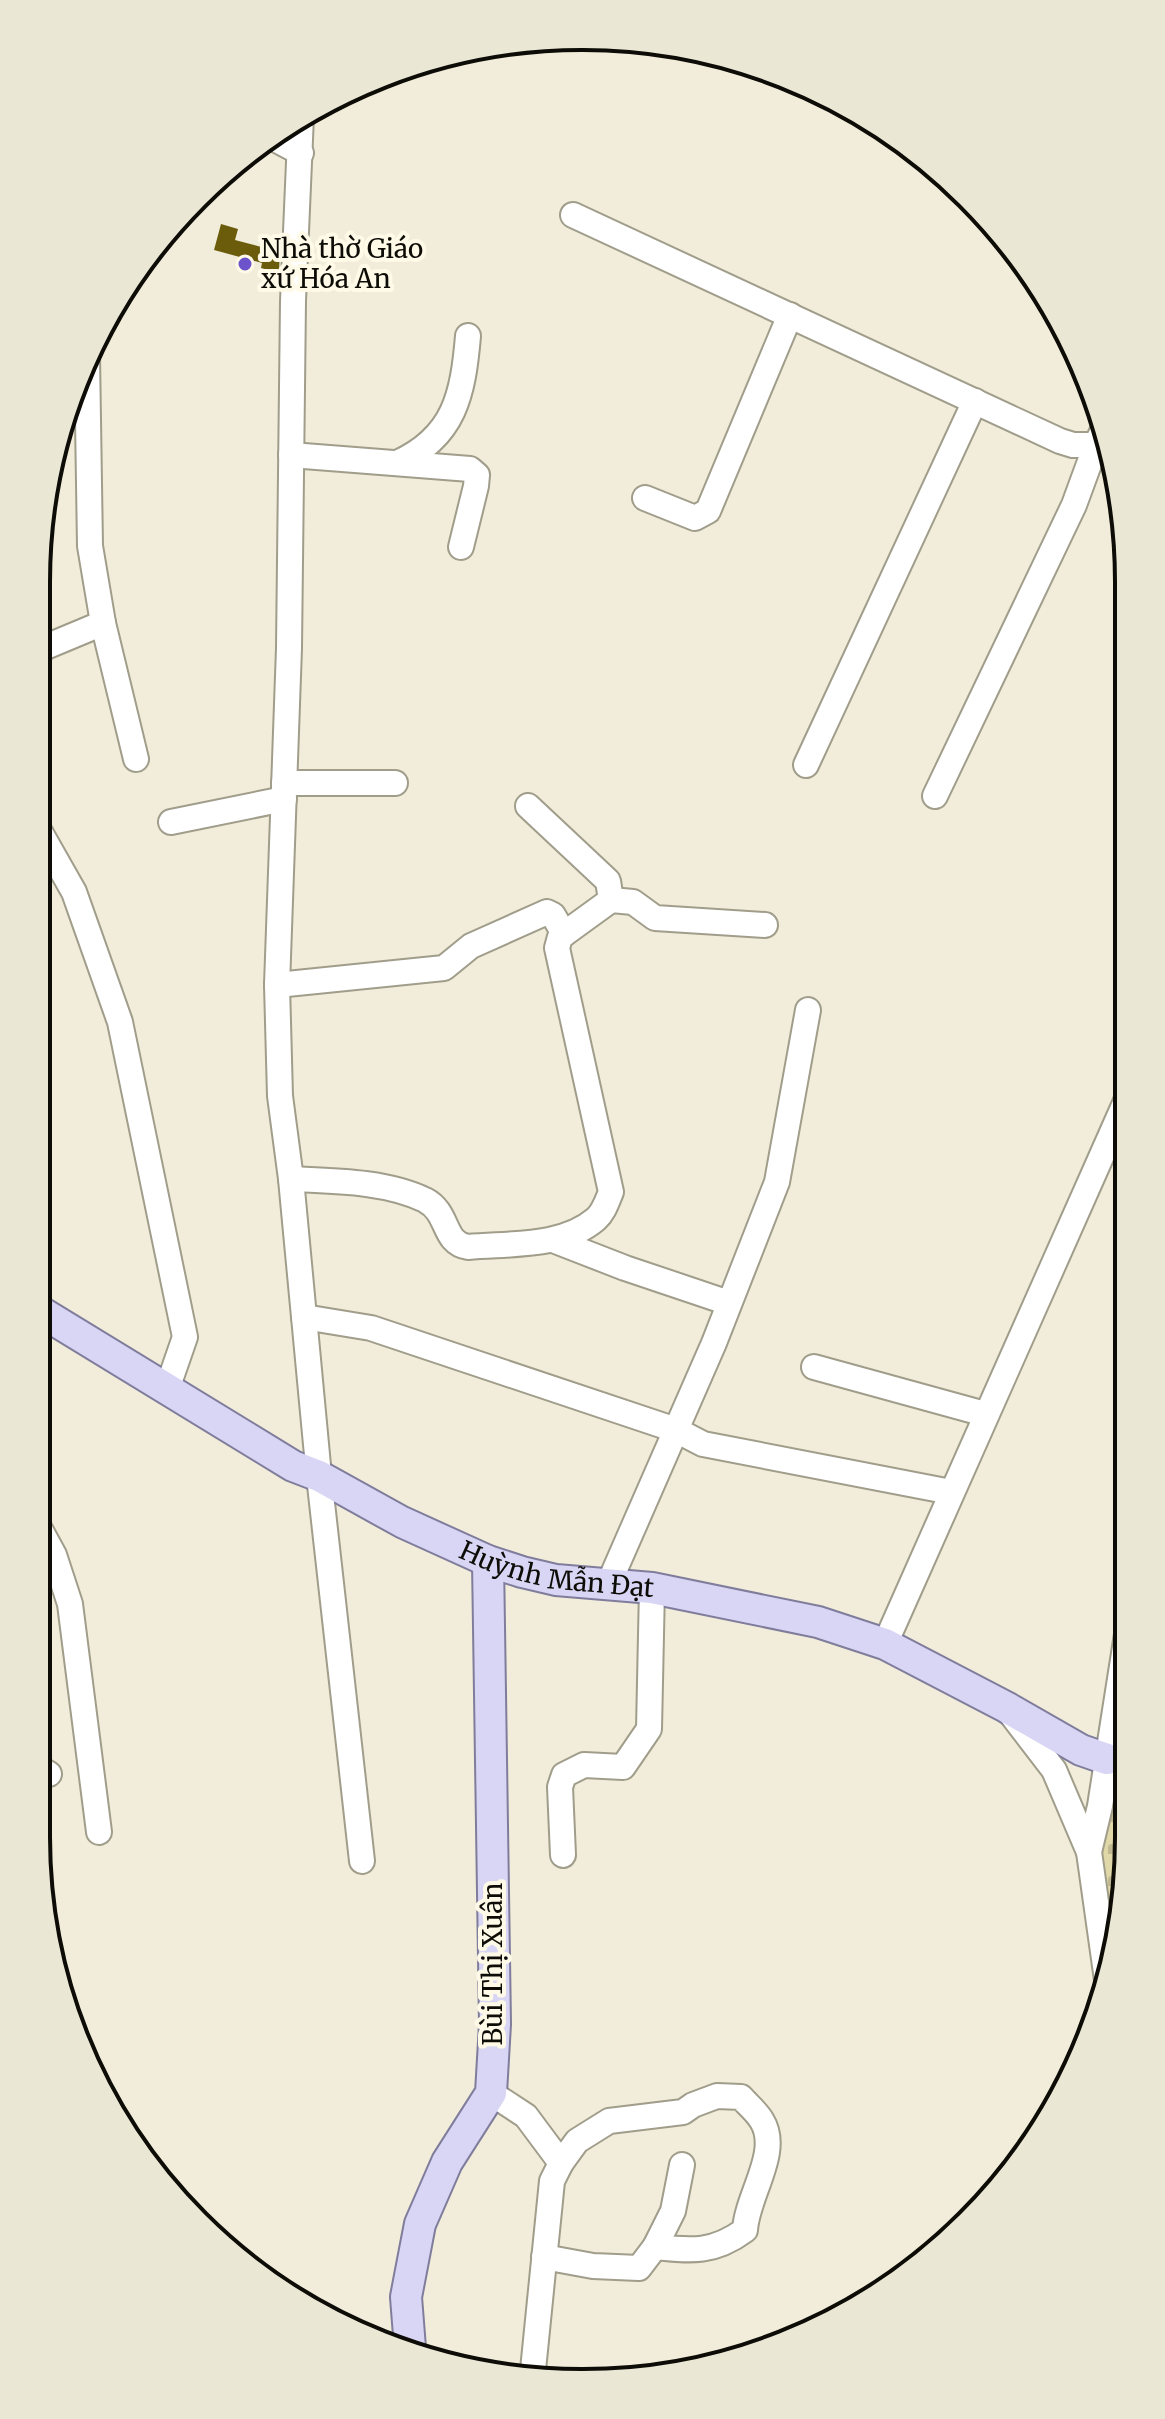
<svg xmlns="http://www.w3.org/2000/svg" width="1165" height="2419" font-family="Merriweather,serif">
<style>
.cemetery{fill:url(#cemetery-stones)}
.building{fill:#6a5c0b}
.lines{fill:none;stroke-linecap:round;stroke-linejoin:round}
.minor-casing{stroke:#a09d8b;stroke-width:28}
.major-casing{stroke:#807d9c;stroke-width:34}
.minor{stroke:#fff;stroke-width:24}
.major{stroke:#d8d6f4;stroke-width:30}
.poi-dot{fill:#6c52cb;stroke:#fefae7;stroke-width:3}
.labels{text-anchor:middle;stroke-width:8;stroke-linejoin:round;paint-order:stroke}
.poi-label{font-size:26px;fill:#0d0c06;stroke:#fefae7;text-anchor:start}
.street-label{font-size:26px;fill:#0d0c06;stroke:#fefae7}
.rim{fill:none;stroke:#0d0c06;stroke-width:4}
</style>
<defs>
<pattern id="cemetery-stones" width="16" height="16" patternUnits="userSpaceOnUse" patternTransform="scale(2)"><rect width="16" height="16" fill="#e1d8a9"/><path d="M2 7V4a2 2 0 0 1 4 0v3zM10 15v-3a2 2 0 0 1 4 0v3z" fill="#c0b890"/></pattern>
</defs>
<rect width="100%" height="100%" fill="#f1edda"/>
<!-- cemetery -->
<path class="cemetery" d="M1128 1664C1129 1759 1138 1880 1110 1971L1094 1851Z"/>
<!-- building -->
<path class="building" d="M221 224 238 229 235 240 265 248 267 242 280 247 279 273 261 268 262 263 214 250Z"/>
<g class="lines">
<defs>
<g id="minor">
<path d="M301 116 293 301 289 648 277 985 280 1096 291 1179 319 1476 362 1861"/>
<path d="M269 136 301 153"/>
<path d="M573 215 1060 441 1073 445H1096L1103 430"/>
<path d="M87 356 90 546 103 623 136 759"/>
<path d="M291 455 470 469 477 475 476 486 461 547"/>
<path d="M397 463C455 437 463 394 468 336"/>
<path d="M645 498 695 518 708 511 790 315"/>
<path d="M36 651 103 623"/>
<path d="M806 765 975 401"/>
<path d="M284 783H395"/>
<path d="M935 796 1074 505 1096 445"/>
<path d="M171 822 284 799"/>
<path d="M36 825 74 892 120 1022 185 1337 167 1389"/>
<path d="M611 900 633 902 655 918 765 925"/>
<path d="M277 985 444 968 471 946 547 912 553 915 564 934"/>
<path d="M291 1179C333 1181 386 1181 425 1200 450 1213 442 1243 468 1247 510 1243 562 1248 596 1219 604 1212 607 1201 611 1192L557 948 560 937 611 900 608 881 528 806"/>
<path d="M553 1240 625 1268 729 1303"/>
<path d="M304 1317 371 1328 676 1430 703 1444 951 1492"/>
<path d="M814 1367 985 1414"/>
<path d="M36 1522 54 1555 70 1604 99 1832"/>
<path d="M609 1583 714 1343 777 1182 808 1010"/>
<path d="M885 1644 1126 1101"/>
<path d="M1011 1714 1054 1770 1089 1852 1107 1980"/>
<path d="M36 1766 49 1774"/>
<path d="M1089 1852 1100 1806 1128 1628"/>
<path d="M563 1855 560 1787 564 1775 584 1765 623 1767 649 1729 652 1588"/>
<path d="M491 2093 526 2116 561 2163 552 2181 533 2370"/>
<path d="M561 2163 577 2141 609 2121 683 2112 693 2105 717 2096 741 2097C748 2105 757 2112 762 2121 781 2152 747 2195 745 2230 714 2253 692 2251 655 2247"/>
<path d="M544 2257 593 2266 639 2268 655 2247 673 2211 682 2165"/>
</g>
<g id="major">
<path id="s1" d="M36 1309 293 1466 319 1476 402 1522 488 1561 522 1572 556 1580 652 1588 818 1622 885 1644 1006 1707 1081 1750 1107 1759"/>
<path d="M410 2348 406 2297 420 2224 447 2162 491 2093 495 2024 488 1561"/>
</g>
</defs>
<!-- minor casing -->
<use href="#minor" class="minor-casing"/>
<!-- major casing -->
<use href="#major" class="major-casing"/>
<!-- minor -->
<use href="#minor" class="minor"/>
<!-- major -->
<use href="#major" class="major"/>
</g>
<!-- markers -->
<circle class="poi-dot" cx="245" cy="264" r="8"/>
<g class="labels">
<!-- poi labels -->
<g class="poi-label">
<text x="261" y="258">Nhà thờ Giáo<tspan x="261" dy="30">xứ Hóa An</tspan></text>
</g>
<!-- street labels -->
<g class="street-label">
<text dy="9" stroke="none"><textPath href="#s1" startOffset="588">Huỳnh Mẫn Đạt</textPath></text>
<text transform="translate(493 1964) rotate(-90)" y="9">Bùi Thị Xuân</text>
</g>
</g>
<!-- crop -->
<path d="M0 0H1165V2419H0ZM582 50H583A532 532 0 0 1 1115 582V1837A532 532 0 0 1 583 2369H582A532 532 0 0 1 50 1837V582A532 532 0 0 1 582 50Z" fill="#ebe7d5" fill-rule="evenodd"/>
<path class="rim" d="M582 50H583A532 532 0 0 1 1115 582V1837A532 532 0 0 1 583 2369H582A532 532 0 0 1 50 1837V582A532 532 0 0 1 582 50Z"/>
</svg>
